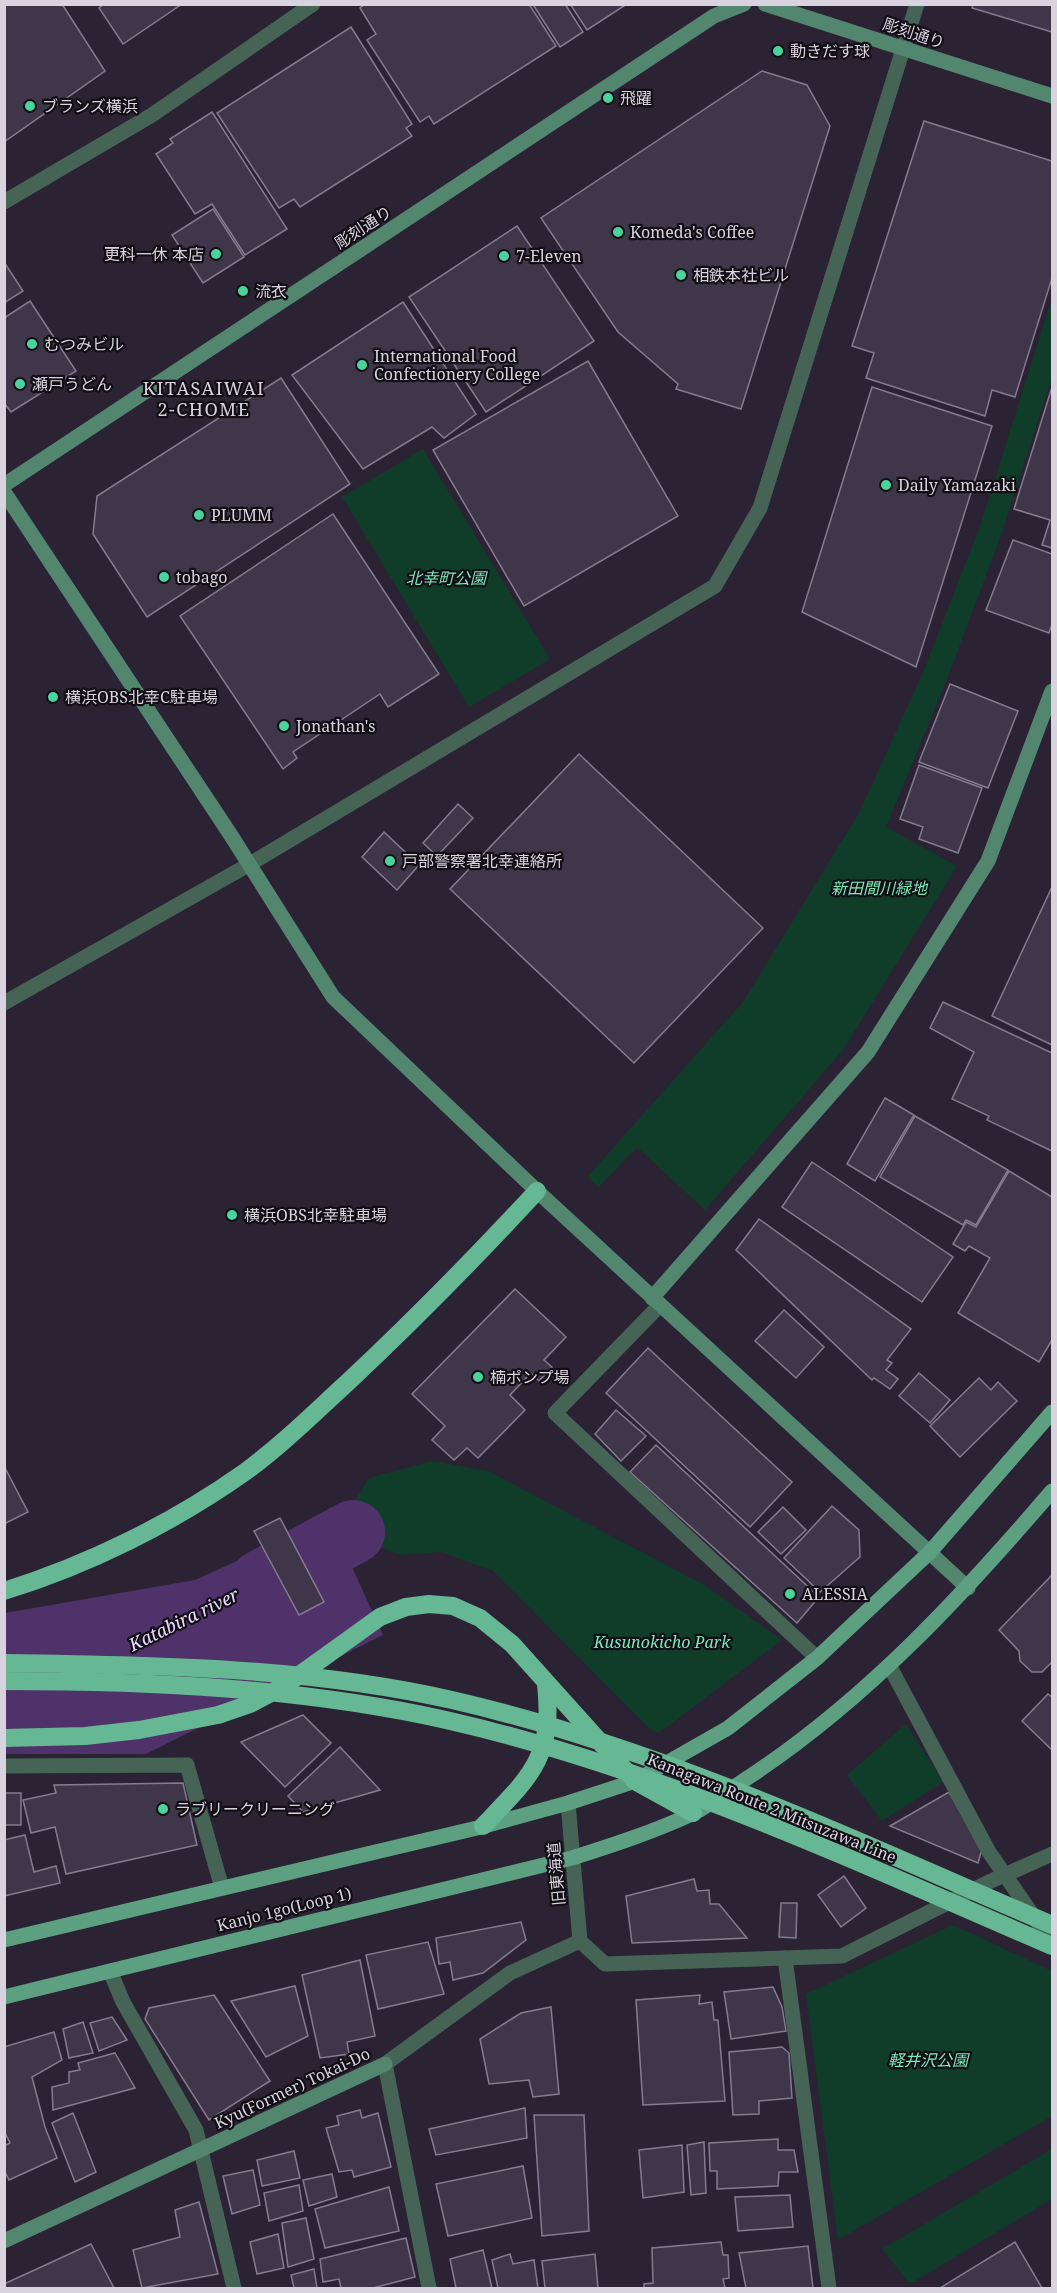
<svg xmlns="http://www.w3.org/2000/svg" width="1057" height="2293" font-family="'Noto Serif','Noto Sans JP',serif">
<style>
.green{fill:#103c2a}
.water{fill:#4f326a}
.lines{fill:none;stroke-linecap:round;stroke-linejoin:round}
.river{stroke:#4f326a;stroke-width:64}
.building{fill:#3f3749;stroke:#857b90;stroke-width:1.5}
.street{stroke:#456455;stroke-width:15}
.secondary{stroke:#53866e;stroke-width:15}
.primary{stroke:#5da081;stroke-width:15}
.highway{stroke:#66b793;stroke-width:18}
.highway-bridge{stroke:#66b793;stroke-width:18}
.poi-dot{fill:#49d49c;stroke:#120e16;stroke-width:2}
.labels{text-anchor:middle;stroke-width:4.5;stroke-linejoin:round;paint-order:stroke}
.street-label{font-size:16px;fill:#d8d3de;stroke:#120e16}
.poi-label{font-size:16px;fill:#d8d3de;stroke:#120e16;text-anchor:start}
.park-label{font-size:16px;font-style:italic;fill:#79eab8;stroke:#120e16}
.neighbourhood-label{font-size:18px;letter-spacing:1.5px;fill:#d8d3de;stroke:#120e16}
.water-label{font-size:18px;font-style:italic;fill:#eadafe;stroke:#120e16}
</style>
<rect width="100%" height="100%" fill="#2b2334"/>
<!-- green -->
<g class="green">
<path d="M1052 298V377L1002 533 946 682 886 827 957 866 843 1050 705 1210 637 1147 599 1187 587 1177 743 1002 859 813 924 670 980 526Z"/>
<path d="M423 449 550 659 469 707 342 497Z"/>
<path d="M432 1461 488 1471 706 1586 782 1640 659 1733 651 1730 493 1571 441 1552 400 1555 370 1543 351 1507 369 1478Z"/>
<path d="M906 1724 943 1782 882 1821 847 1775Z"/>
<path d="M953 1925 1052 1971V2116L838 2240 806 1994Z"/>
<path d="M1052 2149V2199L910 2284 882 2249Z"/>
</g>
<!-- water -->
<path class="water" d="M330 1519 383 1635 146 1754H5V1613L195 1580Z"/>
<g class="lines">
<!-- river -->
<path class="river" d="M261 1582 353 1532"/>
</g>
<!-- building -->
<g class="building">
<path d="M4 4H62L105 71 4 142Z"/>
<path d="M104 4H182L123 44 99 8Z"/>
<path d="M365 4H529L556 46 434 124 429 116 420 122 367 40 376 34 360 8Z"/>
<path d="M536 4H565L583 32 560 47 534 6Z"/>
<path d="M570 4H627L587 30Z"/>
<path d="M973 4H1052V32L972 8Z"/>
<path d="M351 27 412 124 406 128 412 136 300 207 294 199 279 208 217 113Z"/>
<path d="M762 71 807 85 830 126 741 409 676 389 678 384 618 332 541 218Z"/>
<path d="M212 112 287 229 245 255 212 204 195 214 156 154 173 143 170 139Z"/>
<path d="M924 121 1052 161V278L1015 397 992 390 985 416 866 378 874 353 852 346Z"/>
<path d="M213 209 244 257 203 283 172 235Z"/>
<path d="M517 226 594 341 486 412 409 297Z"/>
<path d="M4 262 23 291 4 303Z"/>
<path d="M30 301 76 371 11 412 4 403V318Z"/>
<path d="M403 302 476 414 444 438 432 427 363 469 292 375Z"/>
<path d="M588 361 678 516 524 606 433 450Z"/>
<path d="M281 378 350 484 147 617 93 534 97 496Z"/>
<path d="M872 387 992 426 916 667 802 612Z"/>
<path d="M1052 387V548L1042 545 1050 520 1014 509Z"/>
<path d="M333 514 439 674 388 707 380 694 293 752 297 758 283 769 180 616Z"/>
<path d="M1013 540 1052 554V624L1049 633 986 610Z"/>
<path d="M950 684 1018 711 988 788 919 762Z"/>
<path d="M579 754 763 928 634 1063 450 889Z"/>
<path d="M919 765 982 788 958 853 919 839 923 827 900 819Z"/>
<path d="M458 804 473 818 437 856 423 843Z"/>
<path d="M384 832 419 865 397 890 362 857Z"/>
<path d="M1051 889 1052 890V1045L992 1016Z"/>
<path d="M943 1002 1052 1053V1151L987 1120 989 1116 952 1099 974 1052 930 1028Z"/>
<path d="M885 1098 914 1115 875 1181 847 1164Z"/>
<path d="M915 1116 1008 1170 976 1225 966 1220 963 1225 880 1177Z"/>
<path d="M812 1162 953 1257 922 1302 782 1207Z"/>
<path d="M1009 1171 1052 1197V1340L1039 1362 958 1313 990 1258 969 1246 965 1251 953 1244 966 1222 976 1227Z"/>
<path d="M759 1219 911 1329 887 1360 892 1363 886 1370 898 1379 890 1389 874 1378 872 1380 736 1250Z"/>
<path d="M515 1289 566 1337 544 1360 552 1367 539 1381 531 1373 510 1395 525 1410 478 1458 467 1448 454 1460 432 1440 445 1426 412 1394Z"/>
<path d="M784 1310 824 1347 796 1378 755 1341Z"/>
<path d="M648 1348 792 1482 750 1527 606 1393Z"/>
<path d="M919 1373 950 1400 930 1423 899 1396Z"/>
<path d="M979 1378 991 1390 998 1382 1017 1401 960 1457 930 1426Z"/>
<path d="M616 1410 646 1436 621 1461 595 1434Z"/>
<path d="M656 1445 819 1597 797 1623 630 1472Z"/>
<path d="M4 1466 28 1512 4 1524Z"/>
<path d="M832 1506 859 1530 860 1557 820 1592 784 1558Z"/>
<path d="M783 1507 806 1530 781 1554 758 1532Z"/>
<path d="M280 1518 324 1602 299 1615 254 1531Z"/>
<path d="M1052 1575V1662L1042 1672H1032L1020 1661 1019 1651 999 1630Z"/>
<path d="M1048 1694 1052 1697V1750L1022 1721Z"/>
<path d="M303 1715 331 1743 285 1787 241 1742Z"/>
<path d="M340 1747 380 1790 303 1812 288 1796Z"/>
<path d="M183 1783 197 1845 66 1874 55 1827 31 1833 23 1800 56 1793 54 1785Z"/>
<path d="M949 1792 982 1849 978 1863 890 1826Z"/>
<rect x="4" y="1793" width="17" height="32"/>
<path d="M25 1835 34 1872 56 1866 60 1883 4 1896V1840Z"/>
<path d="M844 1876 866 1908 841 1927 818 1895Z"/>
<path d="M694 1879 697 1891 709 1890 710 1904H719L747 1938 632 1943 626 1896Z"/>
<path d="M781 1903H797L796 1938 779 1937Z"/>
<path d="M521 1922 526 1940 483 1973 453 1980 450 1962 439 1964 436 1938Z"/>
<path d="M428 1942 444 1994 378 2009 366 1955Z"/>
<path d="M360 1960 375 2036 347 2042 349 2054 320 2058 302 1975Z"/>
<path d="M295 1986 308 2036 266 2057 231 2001Z"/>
<path d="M773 1987 782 2007 786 2031 731 2039 724 1992Z"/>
<path d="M214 1995 270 2081 209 2120 145 2019 149 2008Z"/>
<path d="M700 1995 699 2004 712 2002 714 2020H718L725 2101 643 2105 636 2000Z"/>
<path d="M551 2007 559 2094 533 2097 529 2080 489 2084 480 2039 521 2013Z"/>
<path d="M112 2017 127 2040 99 2051 90 2023Z"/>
<path d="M83 2022 93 2053 69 2058 63 2029Z"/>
<path d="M54 2032 62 2060 32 2077 45 2127 57 2158 9 2180 4 2170V2146L10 2143 4 2131V2047Z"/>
<path d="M782 2047 789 2053 792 2098 759 2101V2114L733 2115 729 2052Z"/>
<path d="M115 2053 135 2088 53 2110 52 2087 69 2083V2072L80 2070 78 2063Z"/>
<path d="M525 2108 527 2138 436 2155 429 2129Z"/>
<path d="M360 2110 362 2118 378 2113 391 2167 354 2177 352 2170 339 2172 326 2128 339 2125 337 2116Z"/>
<path d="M73 2113 96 2172 75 2182 52 2123Z"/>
<path d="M534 2115H584L589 2231 542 2236Z"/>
<path d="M778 2139V2150H794L798 2172H779L778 2186 717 2189V2171H710L709 2143Z"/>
<path d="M704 2142 706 2193 691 2195 687 2145Z"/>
<path d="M682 2145 684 2192 643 2198 639 2150Z"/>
<path d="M294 2151 300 2178 262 2186 257 2160Z"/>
<path d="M523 2166 532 2218 448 2236 436 2184Z"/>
<path d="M253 2170 260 2205 232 2214 223 2176Z"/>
<path d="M332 2174 337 2197 309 2206 303 2180Z"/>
<path d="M299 2185 303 2211 269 2221 264 2193Z"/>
<path d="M389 2187 399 2231 325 2248 315 2209Z"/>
<path d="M790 2195 793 2227 738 2231 735 2197Z"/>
<path d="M199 2202 218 2274 142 2288 133 2250 180 2237 175 2210Z"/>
<path d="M306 2218 314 2259 288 2267 282 2223Z"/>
<path d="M278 2234 284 2268 257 2274 250 2242Z"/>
<path d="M406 2238 415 2277 373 2288H341L339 2279 323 2282 320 2259Z"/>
<path d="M721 2242 723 2255H728L729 2278 723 2279 725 2288H644V2284L653 2283 652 2248Z"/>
<path d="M1015 2242 1042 2288H940Z"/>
<path d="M91 2244 114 2288H4V2284Z"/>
<path d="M808 2246 813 2288H746L739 2253Z"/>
<path d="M483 2250 492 2288H456L450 2259Z"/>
<path d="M510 2254 513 2264 534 2260 538 2288H498L492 2260Z"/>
<path d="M595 2254 598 2288H545L542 2261Z"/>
<path d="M314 2269 317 2288H294L291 2275Z"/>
</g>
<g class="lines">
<!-- street -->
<g class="street">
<path d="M4 202 152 115 313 4"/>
<path d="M4 1003 250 864 715 586 760 508 917 4"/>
<path d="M660 1305 555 1413 817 1658"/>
<path d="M890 1667 989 1852 1052 1943"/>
<path d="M4 1766 187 1765 222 1888"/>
<path d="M568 1803 580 1941"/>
<path d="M580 1941 605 1964 842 1956 991 1881 1052 1854"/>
<path d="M785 1958 829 2288"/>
<path d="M110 1971 123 2002 196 2130 234 2288"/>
<path d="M429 2288 385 2064 510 1973 580 1941"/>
</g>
<!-- secondary -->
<g class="secondary">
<path d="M765 4 1052 96"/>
<path d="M4 485 714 16 744 4"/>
<path d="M4 492 232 837 333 997 537 1191 968 1588"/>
<path d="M652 1298 868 1052 988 861 1052 691"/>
<path d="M4 2241 385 2064"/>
</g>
<!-- primary -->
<g class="primary">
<path d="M4 1940 477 1828 568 1803 635 1781 728 1728 817 1658 930 1552 1052 1412"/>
<path d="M4 1997 572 1858C613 1845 653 1832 692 1814 712 1804 730 1789 749 1777 867 1699 961 1597 1052 1491"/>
</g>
<!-- highway -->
<g class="highway">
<path d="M4 1591C88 1565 173 1523 245 1472 282 1445 314 1413 348 1382 413 1321 476 1257 537 1191"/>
<path d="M4 1738 85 1736 139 1730 218 1715 250 1704 284 1686 380 1617 406 1607 429 1604 453 1606 480 1618 512 1644 635 1781 693 1813"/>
<path d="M483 1826C531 1776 554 1757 546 1684"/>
</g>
<!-- highway-bridge -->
<g class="highway-bridge">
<path d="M4 1663C154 1665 306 1667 452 1700 661 1748 857 1841 1052 1925"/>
<path d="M4 1681C152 1681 302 1688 446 1720 658 1768 854 1861 1052 1946"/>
</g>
</g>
<!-- markers -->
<g class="poi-dot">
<circle cx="778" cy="51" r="6"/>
<circle cx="608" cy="98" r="6"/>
<circle cx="30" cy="106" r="6"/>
<circle cx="618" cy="232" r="6"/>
<circle cx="216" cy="254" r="6"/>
<circle cx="504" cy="256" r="6"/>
<circle cx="681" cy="275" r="6"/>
<circle cx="243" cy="291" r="6"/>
<circle cx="32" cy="344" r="6"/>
<circle cx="362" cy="365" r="6"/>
<circle cx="20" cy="384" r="6"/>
<circle cx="886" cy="485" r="6"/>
<circle cx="199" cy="515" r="6"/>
<circle cx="164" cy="577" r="6"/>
<circle cx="53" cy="697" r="6"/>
<circle cx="284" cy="726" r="6"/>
<circle cx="390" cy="861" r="6"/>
<circle cx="232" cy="1215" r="6"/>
<circle cx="478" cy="1377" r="6"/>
<circle cx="790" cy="1594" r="6"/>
<circle cx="163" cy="1809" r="6"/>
</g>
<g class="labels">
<!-- street labels -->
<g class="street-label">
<text transform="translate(914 33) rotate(18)" y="6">彫刻通り</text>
<text transform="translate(363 227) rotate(-33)" y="6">彫刻通り</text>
<text transform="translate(772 1808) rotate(22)" y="6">Kanagawa Route 2 Mitsuzawa Line</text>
<text transform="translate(556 1874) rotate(-95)" y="6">旧東海道</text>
<text transform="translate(284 1909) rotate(-14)" y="6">Kanjo 1go(Loop 1)</text>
<text transform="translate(292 2088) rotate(-25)" y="6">Kyu(Former) Tokai-Do</text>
</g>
<!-- poi labels -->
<g class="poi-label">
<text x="790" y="57">動きだす球</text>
<text x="620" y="104">飛躍</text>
<text x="42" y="112">ブランズ横浜</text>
<text x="630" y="238">Komeda's Coffee</text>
<text x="204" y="260" text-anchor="end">更科一休 本店</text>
<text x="516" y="262">7-Eleven</text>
<text x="693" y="281">相鉄本社ビル</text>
<text x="255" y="297">流衣</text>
<text x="44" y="350">むつみビル</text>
<text x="374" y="362">International Food<tspan x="374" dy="18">Confectionery College</tspan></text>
<text x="32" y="390">瀬戸うどん</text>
<text x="898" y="491">Daily Yamazaki</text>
<text x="211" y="521">PLUMM</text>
<text x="176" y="583">tobago</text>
<text x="65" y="703">横浜OBS北幸C駐車場</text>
<text x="296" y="732">Jonathan's</text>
<text x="402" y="867">戸部警察署北幸連絡所</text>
<text x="244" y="1221">横浜OBS北幸駐車場</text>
<text x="490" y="1383">楠ポンプ場</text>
<text x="802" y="1600">ALESSIA</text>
<text x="175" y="1815">ラブリークリーニング</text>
</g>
<!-- park labels -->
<g class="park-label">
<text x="446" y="584">北幸町公園</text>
<text x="879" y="894">新田間川緑地</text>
<text x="662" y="1648">Kusunokicho Park</text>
<text x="928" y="2066">軽井沢公園</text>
</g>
<!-- neighbourhood labels -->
<g class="neighbourhood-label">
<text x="204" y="395">KITASAIWAI<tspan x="204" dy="21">2-CHOME</tspan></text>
</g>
<!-- water labels -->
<g class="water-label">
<text transform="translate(184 1620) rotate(-26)" y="6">Katabira river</text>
</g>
</g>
<!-- border -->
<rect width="1057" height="2293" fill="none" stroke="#d8d3de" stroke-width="12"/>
</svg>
